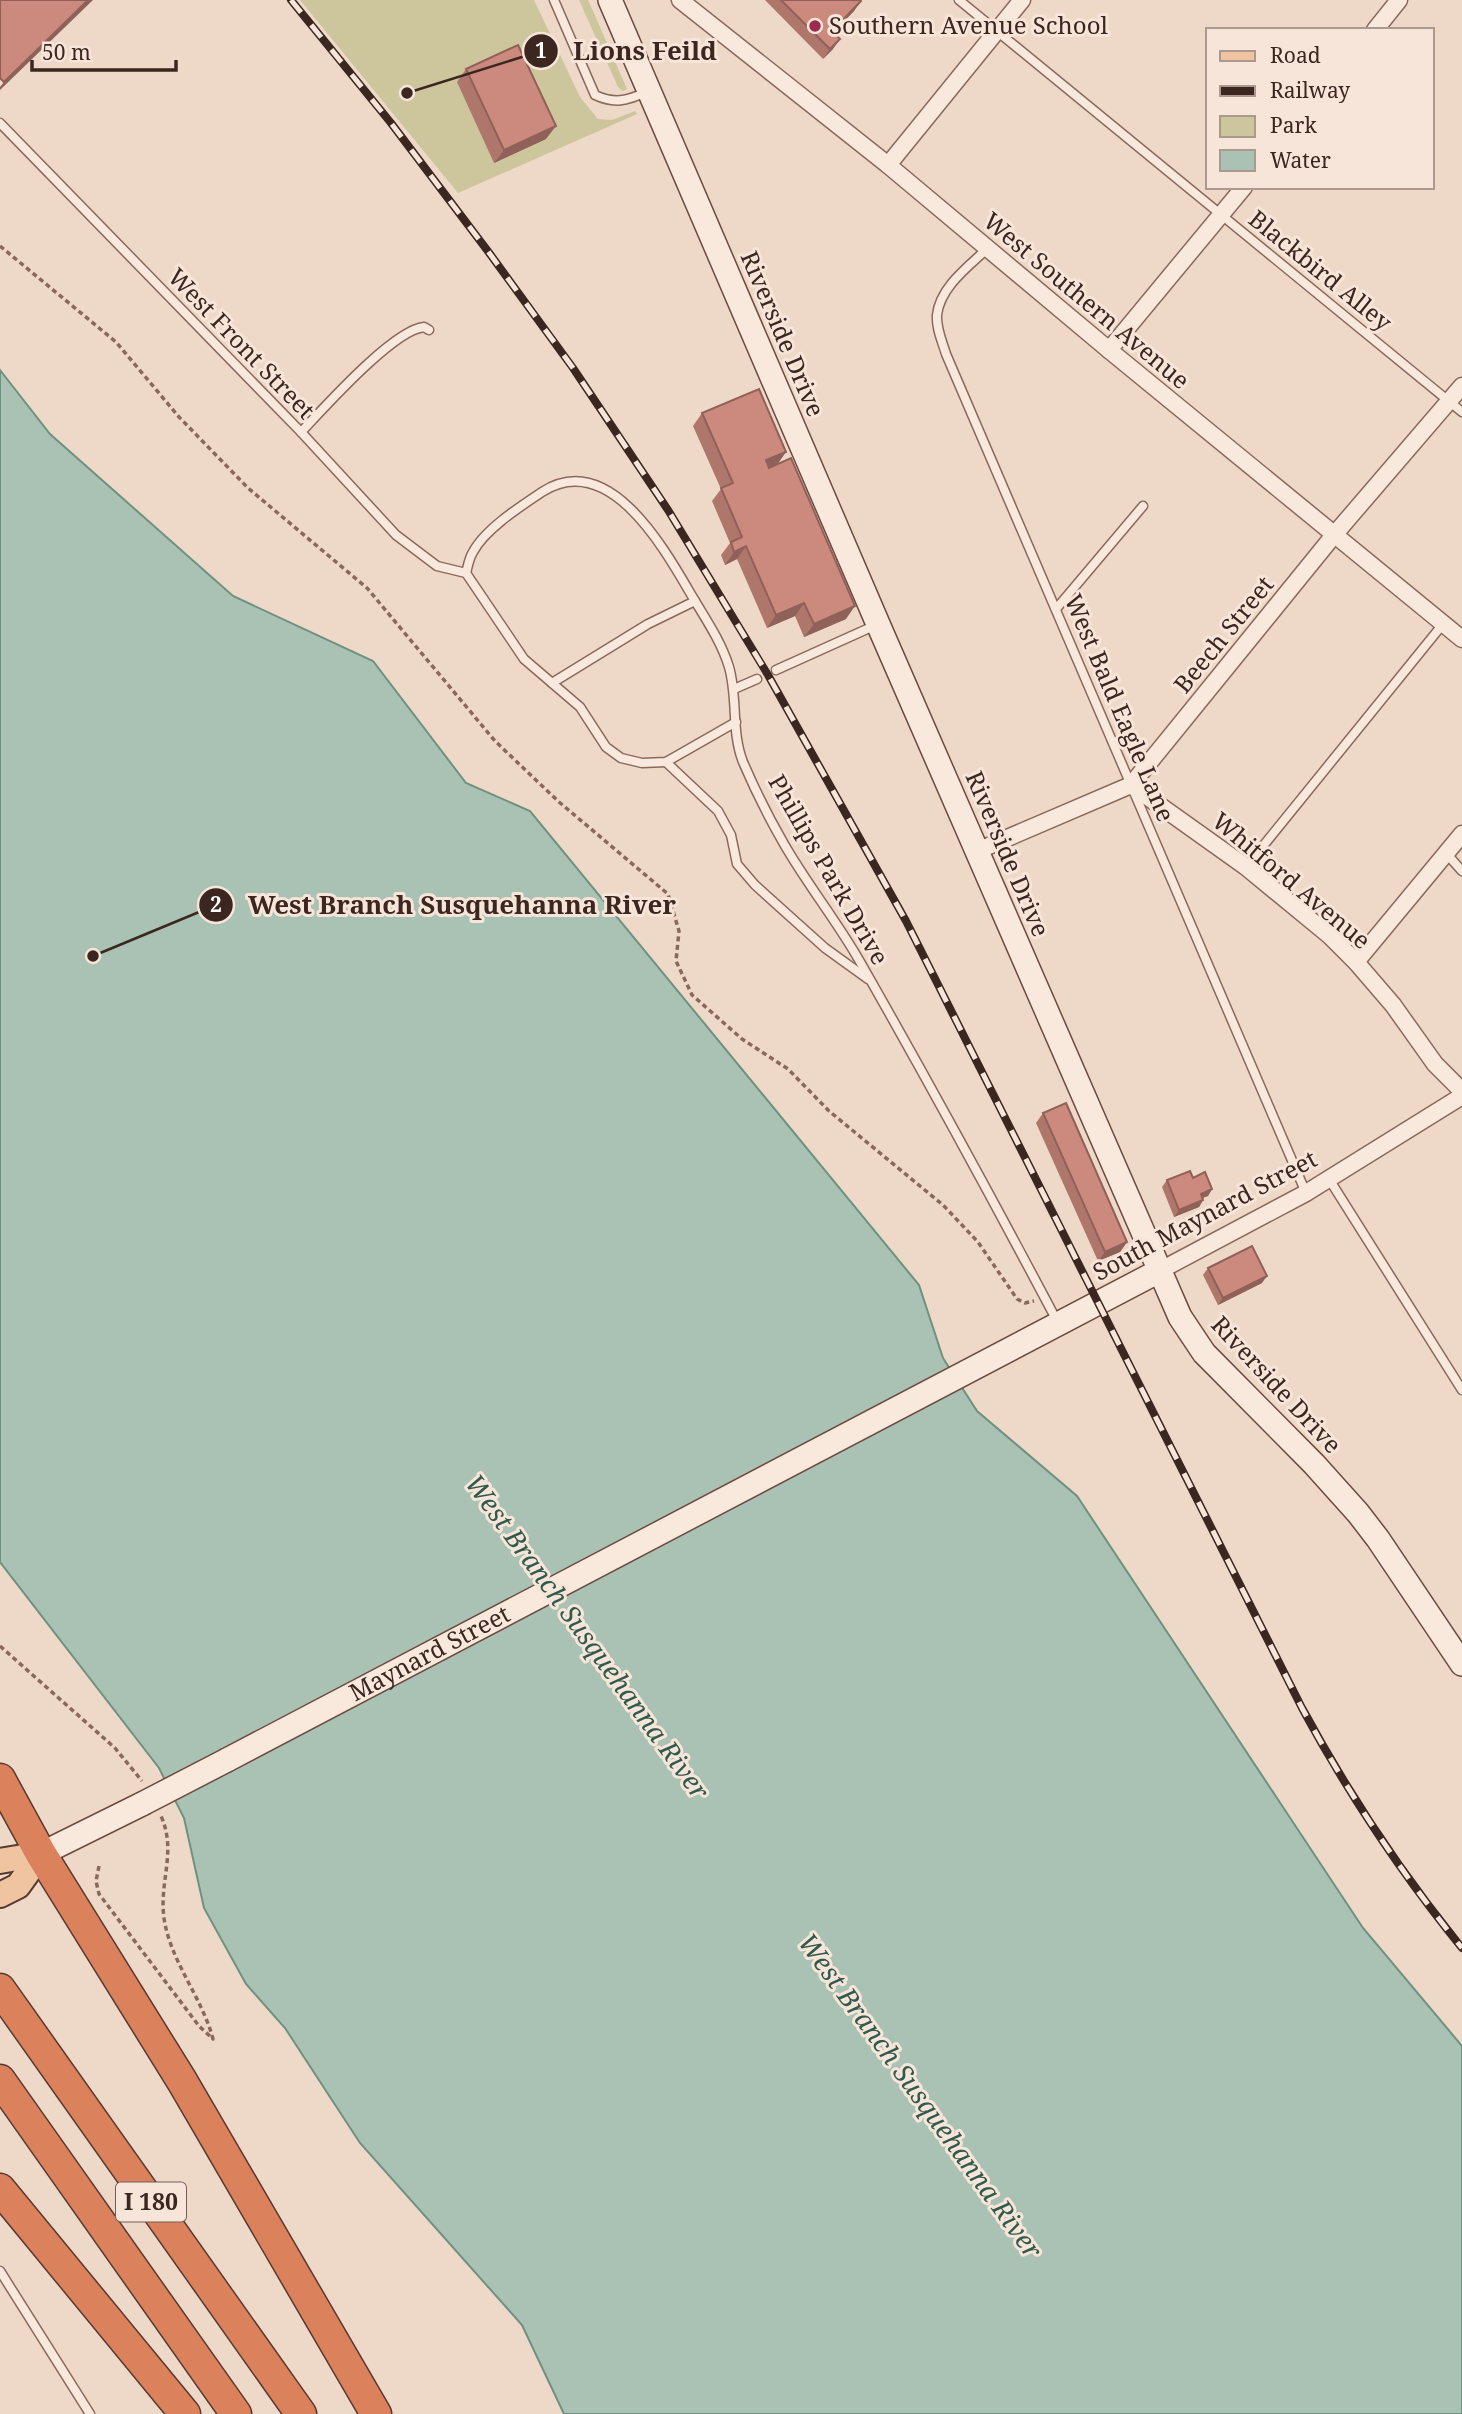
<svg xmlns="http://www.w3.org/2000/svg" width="1462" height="2414" font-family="'Noto Serif',serif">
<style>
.green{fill:#cdc59c}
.water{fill:#a9c2b4;stroke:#6f9180;stroke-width:2}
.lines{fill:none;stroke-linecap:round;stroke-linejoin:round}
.service-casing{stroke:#8a695d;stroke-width:11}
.minor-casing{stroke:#8a695d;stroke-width:19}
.secondary-casing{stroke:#6c4a40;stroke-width:26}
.primary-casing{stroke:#583931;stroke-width:28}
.motorway-casing{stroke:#583931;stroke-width:33}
.path{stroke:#8a695d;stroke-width:3.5;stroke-dasharray:5 3.5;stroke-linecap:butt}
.service{stroke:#f9e8dc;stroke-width:8}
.minor{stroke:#f9e8dc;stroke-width:16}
.secondary{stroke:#f9e8dc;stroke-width:23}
.primary{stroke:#f0c3a1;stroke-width:24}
.motorway{stroke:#db815b;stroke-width:30}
.rail-casing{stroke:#3b2620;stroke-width:8}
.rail{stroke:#f6e5d8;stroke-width:5;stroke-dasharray:16;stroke-linecap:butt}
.secondary-bridge-casing{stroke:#6c4a40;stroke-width:26;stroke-linecap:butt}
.secondary-bridge{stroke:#f9e8dc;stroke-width:23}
.wall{fill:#af776c}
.shaded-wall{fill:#8f6158}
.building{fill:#cc8a7e;stroke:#8f6158;stroke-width:2}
.poi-dot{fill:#992d4b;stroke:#f6e5d8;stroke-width:2.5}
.labels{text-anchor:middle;stroke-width:6;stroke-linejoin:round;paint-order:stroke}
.shield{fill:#f6e5d8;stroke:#735f57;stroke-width:2}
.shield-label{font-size:23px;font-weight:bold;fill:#3b2620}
.poi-label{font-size:24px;fill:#3b2620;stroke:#f6e5d8;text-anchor:start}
.street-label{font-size:24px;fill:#3b2620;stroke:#f6e5d8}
.water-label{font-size:26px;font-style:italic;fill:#305a4c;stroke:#f6e5d8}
.leader{fill:none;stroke:#3b2620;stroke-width:2.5}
.callout-dot{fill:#3b2620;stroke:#f6e5d8;stroke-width:2.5}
.mark-label{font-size:21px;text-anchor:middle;font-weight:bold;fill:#fff}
.callout-label{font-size:26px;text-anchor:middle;font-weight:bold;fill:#3b2620;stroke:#f6e5d8;stroke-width:6;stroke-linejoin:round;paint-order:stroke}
</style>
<rect width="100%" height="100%" fill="#eed9c8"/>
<!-- green -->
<g class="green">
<path d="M300 0H534L580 97 598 119 612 120 635 111 637 114 458 193Z"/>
<path d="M579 0H588L593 11 627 89 623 91 618 87Z"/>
</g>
<!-- water -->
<path class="water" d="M0 370 50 434 233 596 373 661 466 783 530 811 919 1285 943 1358 977 1411 1077 1496 1363 1928 1462 2046V2414H564L522 2325 360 2143 285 2028 246 1984 204 1908 184 1818 159 1768 0 1562Z"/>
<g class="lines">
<defs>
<g id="service">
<path d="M554 0 595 95C614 104 627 101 646 92"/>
<path d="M959 0 1462 412"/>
<path d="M0 123 301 432 396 535 437 566 466 573"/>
<path d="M988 248C969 266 940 287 937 315 936 328 942 341 946 354L1306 1193"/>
<path d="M301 432C324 408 393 330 424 327L429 330"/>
<path d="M466 573C468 566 469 558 473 552 485 529 521 506 542 492 609 449 664 548 692 596 705 618 721 641 729 667 738 698 731 732 743 762 755 790 769 818 784 844 807 884 836 920 859 960 927 1079 993 1200 1057 1321"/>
<path d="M466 573 524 659 580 707 606 747 621 758 642 763 666 762 736 722"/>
<path d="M1056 609 1143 506"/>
<path d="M776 670 876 625"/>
<path d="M552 683 648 624 695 601"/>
<path d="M734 689 757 679"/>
<path d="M666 762 718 811 731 835 737 864 755 885 825 948 868 979"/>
<path d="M1446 853 1462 871"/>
<path d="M1246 867 1443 624"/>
<path d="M1329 1179 1462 1390"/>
<path d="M0 2271 90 2414"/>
</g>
<g id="minor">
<path d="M680 0 888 165 1109 350 1462 639"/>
<path d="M1375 30 1399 0"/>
<path d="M888 165 1022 0"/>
<path d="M1109 350 1244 187"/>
<path d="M1131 785 1246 867 1330 936 1356 962 1393 1005 1435 1064 1462 1091"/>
<path d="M977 851 1131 785 1334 535 1462 386"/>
<path d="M1356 962 1462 834"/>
<path d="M1159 1271 1306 1193 1462 1096"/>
</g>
<g id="secondary">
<path d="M610 0 878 624 1180 1317 1204 1353 1314 1464 1358 1513 1378 1539 1462 1664"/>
<path id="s1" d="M227 1760 1159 1271"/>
<path d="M41 1854 142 1804"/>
</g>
<g id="primary">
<path d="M0 1861 41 1854"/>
<path d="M0 1895 18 1886 41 1854"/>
</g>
<g id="motorway">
<path d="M0 1779 41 1854 182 2081 376 2414"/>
<path d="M0 1989 301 2414"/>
<path d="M0 2080 236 2414"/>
<path d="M0 2189 185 2414"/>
</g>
</defs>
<!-- service casing -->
<use href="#service" class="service-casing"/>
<!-- minor casing -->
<use href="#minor" class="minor-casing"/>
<!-- secondary casing -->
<use href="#secondary" class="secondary-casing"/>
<!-- primary casing -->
<use href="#primary" class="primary-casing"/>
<!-- motorway casing -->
<use href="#motorway" class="motorway-casing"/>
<!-- path -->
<g class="path">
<path d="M0 246 116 342 179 417 248 488 367 588 495 741 559 802 668 894 679 931 676 961 692 995 742 1039 788 1069 829 1111 943 1205 978 1242 1017 1299 1025 1303 1034 1301"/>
<path d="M0 1646 115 1748 142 1781"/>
<path d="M99 1866 96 1881 99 1894 199 2026 213 2039C202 1997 170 1961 164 1918 159 1881 177 1852 161 1816"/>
</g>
<!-- service -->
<use href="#service" class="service"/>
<!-- minor -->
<use href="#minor" class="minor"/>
<!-- secondary -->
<use href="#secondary" class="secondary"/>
<!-- primary -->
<use href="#primary" class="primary"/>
<!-- motorway -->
<use href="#motorway" class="motorway"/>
<defs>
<path id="rail" d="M291 0 391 123 490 254 573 368 668 510 768 675 906 921 1302 1708C1348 1793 1401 1873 1462 1948"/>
</defs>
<!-- rail casing -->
<use href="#rail" class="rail-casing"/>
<!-- rail -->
<use href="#rail" class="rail"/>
<defs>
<path id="secondary-bridge" d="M142 1804 227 1760"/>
</defs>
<!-- secondary-bridge casing -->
<use href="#secondary-bridge" class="secondary-bridge-casing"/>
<!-- secondary-bridge -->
<use href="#secondary-bridge" class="secondary-bridge"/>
</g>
<!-- wall -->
<g class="wall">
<path d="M765 0H860L854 11 833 33V49L823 59Z"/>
<path d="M466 69 546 139 494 163 457 82Z"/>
<path d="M702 413 778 464 846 619 804 637 795 616 767 628 737 559 725 565 721 555 730 543 712 501 721 489 693 426Z"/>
<path d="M1043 1113 1127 1242 1120 1252 1098 1261 1036 1123Z"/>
<path d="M1193 1178 1212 1189 1208 1196 1203 1198V1200L1199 1207 1174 1217 1162 1187 1167 1180Z"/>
<path d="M1208 1268 1262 1283 1218 1305 1203 1275Z"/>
</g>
<!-- shaded-wall -->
<g class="shaded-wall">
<path d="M88 0H93L0 90V87L4 82Z"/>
<path d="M861 1 854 11 825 41 832 31Z"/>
<path d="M840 39 833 49 823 59 830 49Z"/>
<path d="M556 126 546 139 494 163 504 150Z"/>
<path d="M786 452 777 465 757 473 766 460Z"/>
<path d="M746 546 737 559 725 565 734 552Z"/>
<path d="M804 603 795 616 767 628 776 615Z"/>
<path d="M855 606 846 619 804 637 814 624Z"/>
<path d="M1212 1189 1208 1196 1196 1200 1201 1194Z"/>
<path d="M1203 1200 1199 1207 1174 1217 1179 1210Z"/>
<path d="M1127 1242 1120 1252 1098 1261 1105 1252Z"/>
<path d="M1267 1276 1262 1283 1218 1305 1223 1298Z"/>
</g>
<!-- building -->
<g class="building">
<path d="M0 0H88L4 82 0 78Z"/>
<path d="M781 0H860L861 1 832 31 840 39 830 49Z"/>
<path d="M518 45 556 126 504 150 466 69Z"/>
<path d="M759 389 786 452 766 460 769 468 791 458 855 606 814 624 804 603 776 615 746 546 734 552 731 542 742 537 721 488 733 483 702 413Z"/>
<path d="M1066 1103 1127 1242 1105 1252 1043 1113Z"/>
<path d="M1190 1171 1193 1178 1205 1172 1212 1189 1201 1194 1203 1200 1179 1210 1167 1180Z"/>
<path d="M1252 1246 1267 1276 1223 1298 1208 1268Z"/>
</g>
<!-- markers -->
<circle class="poi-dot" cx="815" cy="26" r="7"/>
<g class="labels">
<!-- shield labels -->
<rect class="shield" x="116" y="2182.5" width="70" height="39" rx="5"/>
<g class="shield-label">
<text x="151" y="2210">I 180</text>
</g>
<!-- poi labels -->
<g class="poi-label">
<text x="829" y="34">Southern Avenue School</text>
</g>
<!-- street labels -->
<g class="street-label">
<text transform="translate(1320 271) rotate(39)" y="8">Blackbird Alley</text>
<text transform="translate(1086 301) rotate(40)" y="8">West Southern Avenue</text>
<text transform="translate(782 334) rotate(67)" y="8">Riverside Drive</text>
<text transform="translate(241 344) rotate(46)" y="8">West Front Street</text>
<text transform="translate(1224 635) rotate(-51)" y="8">Beech Street</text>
<text transform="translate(1119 708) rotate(67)" y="8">West Bald Eagle Lane</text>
<text transform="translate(1007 854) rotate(67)" y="8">Riverside Drive</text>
<text transform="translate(828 870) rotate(60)" y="8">Phillips Park Drive</text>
<text transform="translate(1291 881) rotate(40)" y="8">Whitford Avenue</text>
<text transform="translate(1205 1216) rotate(-28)" y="8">South Maynard Street</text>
<text transform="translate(1276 1385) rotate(47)" y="8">Riverside Drive</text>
<text dy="8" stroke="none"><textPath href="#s1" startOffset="229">Maynard Street</textPath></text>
</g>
<!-- water labels -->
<g class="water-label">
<text transform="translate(587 1637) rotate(54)" y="9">West Branch Susquehanna River</text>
<text transform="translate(920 2096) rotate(54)" y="9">West Branch Susquehanna River</text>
</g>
</g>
<!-- callouts -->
<path class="leader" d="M407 93L541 51M93 956L216 905"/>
<g class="callout-dot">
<circle cx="407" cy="93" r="7"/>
<circle cx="93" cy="956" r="7"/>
<circle cx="541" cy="51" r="18"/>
<circle cx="216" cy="905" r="18"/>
</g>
<g class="mark-label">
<text x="541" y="58">1</text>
<text x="216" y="912">2</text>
</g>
<g class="callout-label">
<text x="645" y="60">Lions Feild</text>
<text x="462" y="914">West Branch Susquehanna River</text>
</g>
<!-- legend -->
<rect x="1206" y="28" width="228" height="161" fill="#f6e5d8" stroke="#ab998e" stroke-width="2"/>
<rect x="1220" y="51" width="35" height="10" fill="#f0c3a1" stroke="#ab998e" stroke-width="2"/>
<text x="1270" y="63" font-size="21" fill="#3b2620">Road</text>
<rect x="1220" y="86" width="35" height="10" fill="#3b2620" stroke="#ab998e" stroke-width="2"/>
<text x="1270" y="98" font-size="21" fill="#3b2620">Railway</text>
<rect x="1220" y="116" width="35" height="21" fill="#cdc59c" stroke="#ab998e" stroke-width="2"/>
<text x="1270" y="133" font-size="21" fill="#3b2620">Park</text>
<rect x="1220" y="150" width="35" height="21" fill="#a9c2b4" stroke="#ab998e" stroke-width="2"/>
<text x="1270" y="168" font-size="21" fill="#3b2620">Water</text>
<!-- scale -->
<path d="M32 60v10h144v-10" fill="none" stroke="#3b2620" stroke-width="3.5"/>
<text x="42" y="60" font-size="21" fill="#3b2620" stroke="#f6e5d8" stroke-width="5" paint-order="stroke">50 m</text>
</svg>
